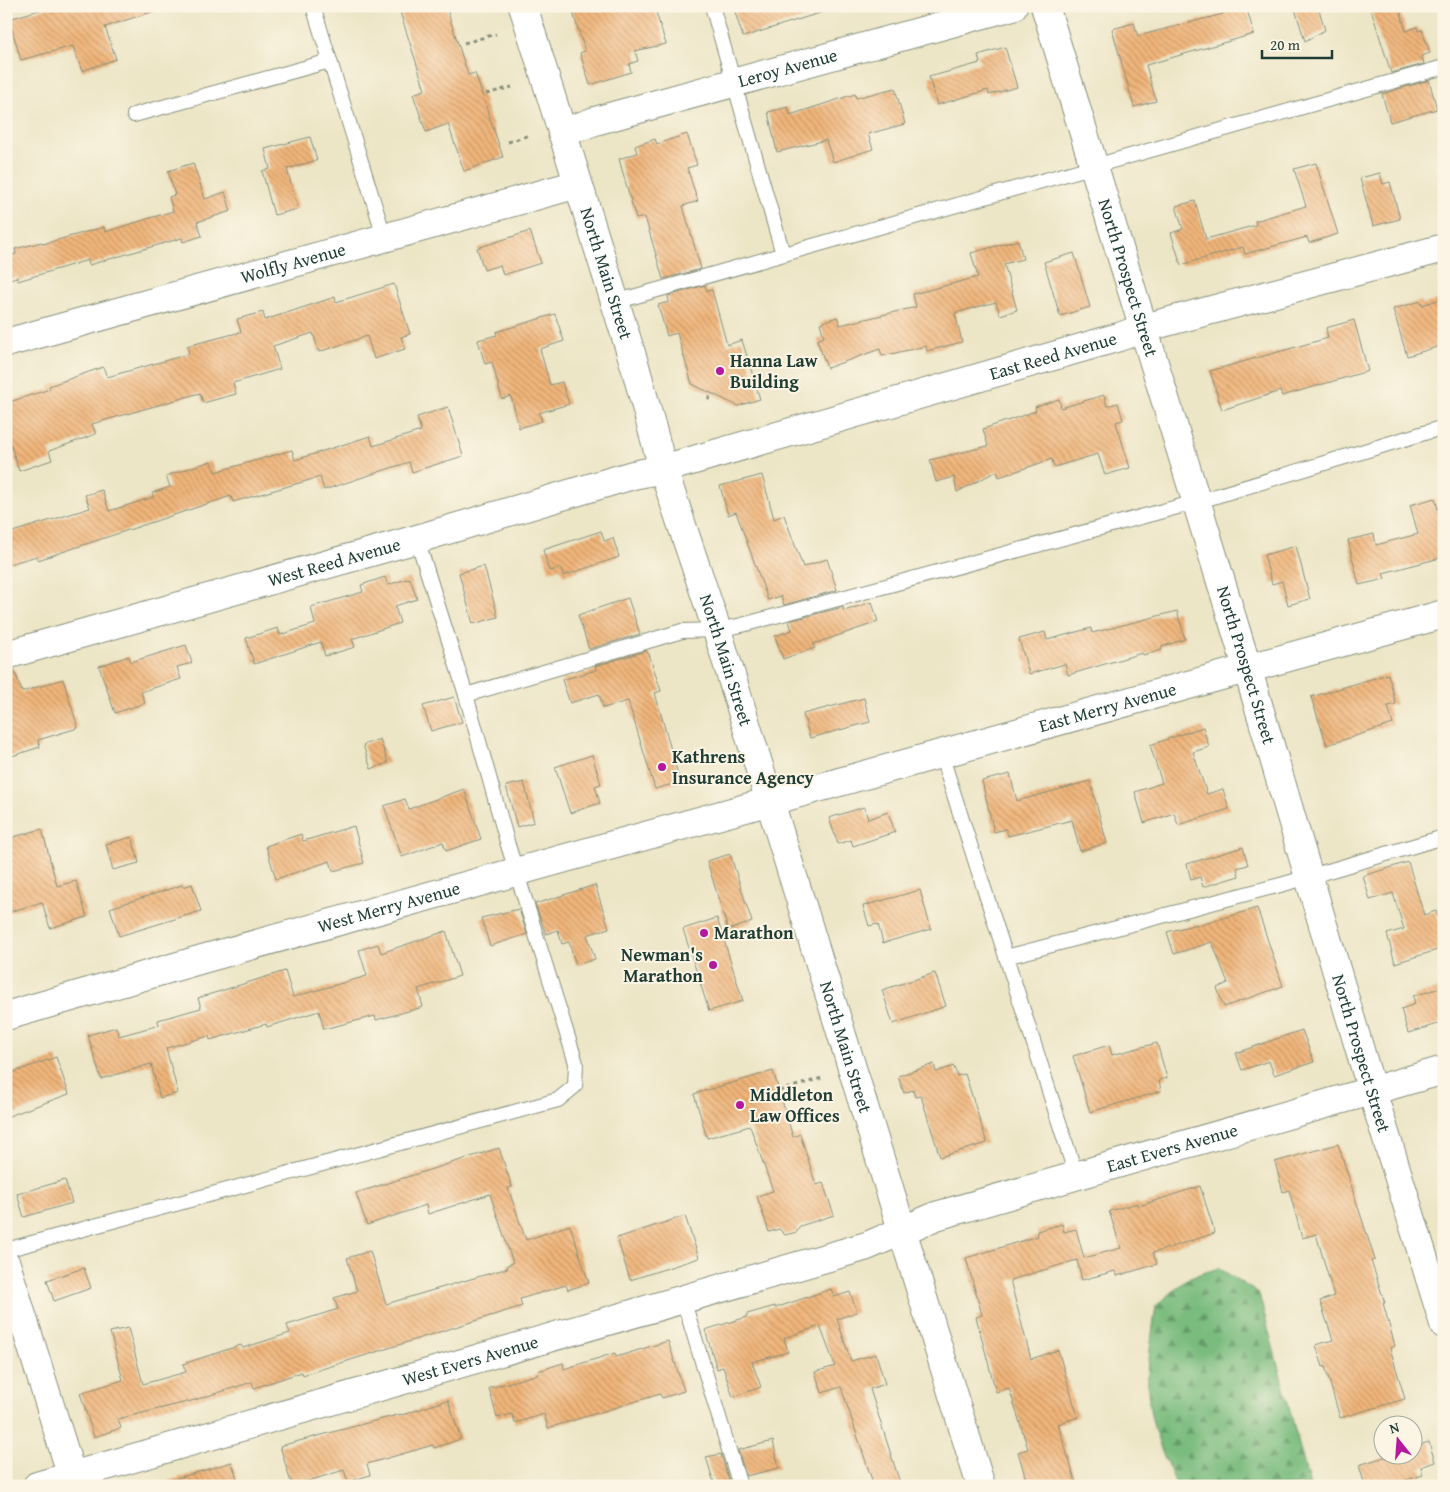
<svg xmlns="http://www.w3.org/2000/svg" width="1450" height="1492" font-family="'Gentium Book Plus',serif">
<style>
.forest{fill:url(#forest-firs);stroke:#4c7c59}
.building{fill:url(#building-back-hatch)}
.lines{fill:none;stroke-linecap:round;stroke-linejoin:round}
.service-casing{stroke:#86917d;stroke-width:16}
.minor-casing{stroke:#86917d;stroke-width:30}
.tertiary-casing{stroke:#86917d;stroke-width:30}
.primary-casing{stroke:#86917d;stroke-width:30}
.path{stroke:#86917d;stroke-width:3;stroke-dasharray:4 4;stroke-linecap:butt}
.service{stroke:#fff;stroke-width:14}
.minor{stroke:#fff;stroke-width:28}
.tertiary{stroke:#fff;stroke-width:28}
.primary{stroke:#fff;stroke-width:28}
.poi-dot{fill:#b5179e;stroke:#fcf5e5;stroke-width:2}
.labels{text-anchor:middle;stroke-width:4;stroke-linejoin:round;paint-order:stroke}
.street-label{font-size:18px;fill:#1f3d34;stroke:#fcf5e5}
.poi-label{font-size:18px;font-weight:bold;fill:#1f3d34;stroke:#fcf5e5;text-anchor:start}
</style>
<defs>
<pattern id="forest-firs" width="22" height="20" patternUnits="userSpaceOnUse" patternTransform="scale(1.25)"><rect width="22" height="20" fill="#7abc7e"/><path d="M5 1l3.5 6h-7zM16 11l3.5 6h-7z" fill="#639a68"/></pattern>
<pattern id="building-back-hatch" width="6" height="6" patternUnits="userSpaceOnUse" patternTransform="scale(1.25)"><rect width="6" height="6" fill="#f1b57a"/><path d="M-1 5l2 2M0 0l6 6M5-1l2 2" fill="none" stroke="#c39465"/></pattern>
</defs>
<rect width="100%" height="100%" fill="#fcf5e5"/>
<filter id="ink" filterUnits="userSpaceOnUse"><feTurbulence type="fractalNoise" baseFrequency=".02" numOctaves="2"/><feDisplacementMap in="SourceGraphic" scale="10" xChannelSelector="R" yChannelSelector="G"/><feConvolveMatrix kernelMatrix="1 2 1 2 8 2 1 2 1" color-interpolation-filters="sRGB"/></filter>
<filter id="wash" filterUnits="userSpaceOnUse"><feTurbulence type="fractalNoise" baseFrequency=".0096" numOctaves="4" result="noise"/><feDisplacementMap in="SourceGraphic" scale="20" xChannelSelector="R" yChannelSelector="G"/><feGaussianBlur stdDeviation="1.12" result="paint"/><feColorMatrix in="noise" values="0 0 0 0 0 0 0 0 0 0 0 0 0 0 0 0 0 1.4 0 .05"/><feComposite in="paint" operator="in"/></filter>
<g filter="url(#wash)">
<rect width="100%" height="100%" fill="#ece5c6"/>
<!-- forest -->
<path class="forest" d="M1219 1268 1259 1294 1310 1486H1177C1165 1459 1152 1431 1149 1402 1145 1370 1152 1337 1156 1306L1190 1277Z"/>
<g id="blocks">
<!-- building -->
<g class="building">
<path d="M53 6H157V10L105 27 116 59 82 71 73 46 21 60 9 19Z"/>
<path d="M398 6H446L468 75 475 73 503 157 464 171 448 124 426 132 413 94 425 90Z"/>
<path d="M571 6H654L666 44 635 51 638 61 629 64 631 72 590 85 580 53 585 51Z"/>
<path d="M733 6H826V11L743 37Z"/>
<path d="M1221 6H1246L1254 34 1146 65 1156 101 1134 107 1112 29 1134 23 1138 36 1223 14Z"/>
<path d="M1294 6H1318L1325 30 1305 41Z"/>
<path d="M1370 6H1399L1406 31 1417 27 1418 31 1422 30 1430 53 1422 56 1424 64 1391 73Z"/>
<path d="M1005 47 1017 87 989 95 988 90 937 105 929 77 980 63 978 55Z"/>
<path d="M1429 80 1437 109 1390 122 1382 94Z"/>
<path d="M895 88 905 124 868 134 873 149 833 162 826 140 777 152 768 112 788 107 790 115 855 94 856 98Z"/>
<path d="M687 134 697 165 687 168 698 201 683 206 701 269 663 279 645 217 636 219 619 159 637 153 635 146 655 139 657 144Z"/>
<path d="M310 137 317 160 287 169 298 209 274 215 262 171 270 169 265 149Z"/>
<path d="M193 163 205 199 225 192 231 211 197 222 202 236 183 242 182 238 89 265 88 260 18 281 17 277 6 280V256L16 254 15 249 42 242 43 244 104 227 105 232 173 211 169 197 175 195 168 171Z"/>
<path d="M1316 163 1338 234 1309 243 1307 237 1245 254 1243 247 1181 265 1171 233 1183 229 1176 206 1195 201 1206 239 1256 225 1255 221 1306 206 1294 169Z"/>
<path d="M1380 173 1383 184 1390 182 1400 219 1373 226 1360 178Z"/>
<path d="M530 231 541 263 503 275 500 265 484 270 477 248Z"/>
<path d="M1018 240 1023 259 1004 264 1017 310 1000 315 996 302 955 313 962 342 927 351 926 346 882 356 880 349 827 368 817 340 824 337 820 323 837 317 840 325 916 307 913 294 978 277 971 253Z"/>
<path d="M1074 253 1090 307 1060 316 1044 262Z"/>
<path d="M394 284 410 334 401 337 405 349 374 359 367 336 319 352 313 333 273 346 280 369 233 383 236 394 203 403 200 393 92 424 96 434 49 451 52 460 19 471 6 429V403L50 389 49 386 103 367 107 377 189 354 187 346 241 332 237 319 263 312 265 320 335 297 336 302Z"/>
<path d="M705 285 707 291 712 290 727 345 742 340 760 399 738 406 692 384 677 333 667 336 658 305 669 302 668 296Z"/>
<path d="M1444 298V345L1407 356 1393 309 1421 301 1422 305Z"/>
<path d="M555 314 564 341 540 349 550 385 562 382 569 404 539 413 542 421 519 428 511 396 502 399 492 362 485 364 478 340 497 335 496 332Z"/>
<path d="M1354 320 1368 371 1282 396 1280 391 1222 410 1210 371 1328 338 1326 328Z"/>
<path d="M1104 395 1107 406 1118 403 1123 420 1116 422 1130 468 1105 475 1098 454 1054 467 1052 459 999 477 997 471 957 492 954 477 936 482 930 460 988 446 983 429 1036 411 1035 407 1059 399 1061 408Z"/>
<path d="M448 407 463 456 412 472 409 462 324 490 320 477 233 502 231 496 38 560 37 556 6 565V534L90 508 85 495 102 490 109 511 154 497 152 493 170 487 166 476 211 461 215 472 292 450 295 460 370 436 373 446 421 431 417 417Z"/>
<path d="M762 475 774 519 784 515 803 567 827 559 837 590 784 605 781 596 768 600 736 512 728 515 720 486Z"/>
<path d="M1435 498 1441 522 1444 521V557L1383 573 1385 579 1359 585 1348 540 1374 534 1376 545 1418 534 1410 505Z"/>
<path d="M601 531 604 541 613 538 619 557 563 576 561 568 549 571 543 550Z"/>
<path d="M1296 546 1310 599 1288 605 1282 581 1272 584 1264 555Z"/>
<path d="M484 566 498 617 473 624 459 573Z"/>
<path d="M385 577 388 585 410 578 417 599 395 606 400 623 352 639 355 647 325 656 321 642 254 664 246 638 278 628 280 635 315 624 311 607 363 592 361 585Z"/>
<path d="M628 598 640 634 589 649 578 615Z"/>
<path d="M872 602 878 622 813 644 815 648 783 659 775 636 792 630 789 621 843 607 844 611Z"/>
<path d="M1177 611 1185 639 1161 647 1162 650 1143 655 1142 653 1068 675 1065 664 1029 674 1019 639 1045 632 1047 640 1091 628 1092 633Z"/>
<path d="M186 645 192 663 177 667 181 679 141 692 145 703 115 713 99 666 129 656 131 662Z"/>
<path d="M646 651 649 654 661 691 655 693 680 782 655 789 628 701 603 708 599 694 570 703 562 680 596 670 595 666Z"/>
<path d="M14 669 22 692 63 679 78 728 38 740 40 747 6 758V670Z"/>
<path d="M1388 674 1396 704 1388 706 1393 724 1327 745 1311 697Z"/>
<path d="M454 697 462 722 431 731 423 706Z"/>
<path d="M864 698 870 722 810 738 803 714Z"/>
<path d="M1203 727 1209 747 1193 752 1207 794 1223 789 1229 809 1178 825 1174 813 1144 823 1135 792 1162 783 1150 745Z"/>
<path d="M380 739 388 763 371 769 363 745Z"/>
<path d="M592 755 601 784 595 786 600 803 570 813 555 767Z"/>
<path d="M1010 774 1017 801 1090 781 1107 843 1080 851 1072 820 1008 836 1006 829 994 832 982 781Z"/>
<path d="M524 782 534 822 517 827 506 786Z"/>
<path d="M464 789 481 839 446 851 443 842 402 857 384 806 405 799 409 809Z"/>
<path d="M864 807 868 819 888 812 895 832 853 846 851 840 838 844 829 818Z"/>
<path d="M354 826 364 863 333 871 330 861 276 879 266 846 301 834 303 841Z"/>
<path d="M42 829 57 886 76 881 87 917 50 928 42 902 6 913V839Z"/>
<path d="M132 837 139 863 113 870 106 844Z"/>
<path d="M1243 847 1248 865 1237 868 1239 876 1203 887 1200 877 1191 880 1187 864Z"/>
<path d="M730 854 752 922 728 930 707 861Z"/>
<path d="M1408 862 1424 915 1436 911 1444 936V948L1395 963 1387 934 1404 929 1393 893 1370 900 1363 876Z"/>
<path d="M192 884 201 911 119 936 110 908 182 885 183 887Z"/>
<path d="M595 885 609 928 587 935 595 959 576 965 569 942 562 944 558 930 546 934 535 904Z"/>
<path d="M920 890 931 929 883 943 878 924 869 926 863 906Z"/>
<path d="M1257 908 1283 986 1224 1007 1217 988 1228 983 1212 942 1174 954 1167 932 1197 924V926Z"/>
<path d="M519 909 527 934 490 946 481 918Z"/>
<path d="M717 918 743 1001 709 1011 683 929Z"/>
<path d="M446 931 460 976 418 989 423 1007 376 1020 375 1016 324 1029 319 1011 267 1027 266 1024 210 1040 209 1036 166 1048 178 1093 160 1098 151 1064 101 1079 88 1035 116 1027 119 1036 159 1025 158 1020 201 1008 198 998 285 971 293 997 367 976 359 950 378 944 381 953Z"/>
<path d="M935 973 946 1006 893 1024 882 990Z"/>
<path d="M1444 987V1022L1408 1033 1401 1009 1415 1004 1413 996Z"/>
<path d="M1302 1030 1314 1062 1274 1075 1269 1061 1242 1070 1236 1053Z"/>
<path d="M1157 1043 1167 1078 1159 1080 1161 1091 1090 1112 1073 1056 1109 1045 1112 1055Z"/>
<path d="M56 1057 69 1094 6 1117V1075Z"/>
<path d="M934 1064 936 1072 954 1066 957 1076 965 1074 987 1143 940 1157 921 1096 915 1097 913 1090 904 1093 898 1076Z"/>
<path d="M773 1071 793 1137 800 1134 816 1185 823 1183 834 1215 800 1226 797 1232 785 1235 779 1229 769 1232 757 1196 773 1191 750 1126 707 1138 694 1094Z"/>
<path d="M1338 1144 1375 1260 1371 1261 1385 1303H1383L1395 1346 1390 1348 1405 1399 1340 1418 1325 1366 1323 1367 1316 1345 1333 1340 1320 1301 1334 1296 1316 1234 1302 1238 1289 1190 1283 1192 1275 1162Z"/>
<path d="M499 1148 512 1187 508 1188 526 1240 570 1225 589 1283 568 1290 566 1285 520 1299 522 1306 303 1375 302 1372 254 1388 252 1382 195 1400 118 1419 121 1428 94 1437 80 1393 123 1380 110 1332 128 1328 143 1384 186 1372 183 1364 241 1345 243 1348 290 1333 287 1325 338 1309 334 1298 357 1291 347 1258 370 1251 386 1304 508 1268 507 1265 513 1263 490 1194 428 1214 426 1205 367 1225 356 1193Z"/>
<path d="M65 1180 72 1203 24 1217 17 1194Z"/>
<path d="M1200 1186 1215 1233 1153 1253 1157 1264 1117 1276 1115 1271 1082 1280 1077 1260 1010 1280 1031 1359 1058 1350 1078 1417 1058 1424 1077 1486H1028L1018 1452 1028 1449 1009 1388 996 1392 976 1317 982 1315 966 1258 1038 1236 1037 1231 1062 1224 1064 1232 1076 1229 1084 1258 1121 1248 1109 1211 1138 1203 1139 1206Z"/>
<path d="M685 1216 699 1258 630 1280 617 1238Z"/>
<path d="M84 1268 91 1288 54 1301 47 1280Z"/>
<path d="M831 1289 834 1297 850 1292 857 1312 837 1319 851 1361 876 1354 885 1384 870 1389 901 1486H874L841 1387 822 1393 815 1372 835 1366 820 1326 784 1338 788 1352 752 1362 761 1387 733 1397 723 1367 717 1369 705 1330 747 1317V1314L775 1306V1308Z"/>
<path d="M668 1341 684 1391 662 1398 660 1394 548 1428 544 1414 515 1423 512 1414 497 1418 489 1388 539 1374 538 1371 563 1363 564 1369 615 1353 616 1357Z"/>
<path d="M448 1400 461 1439 434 1448 433 1445 367 1464 370 1475 348 1482 344 1470 292 1486 280 1446 401 1414 402 1415Z"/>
<path d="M773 1441 779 1468 746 1476 738 1450Z"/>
<path d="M1429 1442 1435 1462 1421 1467 1423 1475 1387 1486H1365L1359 1465 1394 1454H1412V1447Z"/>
<path d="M721 1454 729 1481 715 1486 706 1457Z"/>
<path d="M232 1462 239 1486H169L168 1481Z"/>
</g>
</g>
</g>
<g filter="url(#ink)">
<use href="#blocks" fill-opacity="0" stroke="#86917d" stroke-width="1"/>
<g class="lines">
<defs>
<g id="service">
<path d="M313 6 385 239"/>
<path d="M712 6 783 254"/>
<path d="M134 115 330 61"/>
<path d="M615 302 1444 67"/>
<path d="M466 695 682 631 717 630 742 625 1196 502 1444 427"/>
<path d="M941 754 1076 1175"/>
<path d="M1006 957 1284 884 1444 837"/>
<path d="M6 1250 558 1100 575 1086 576 1063 508 845 466 695 417 539"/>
<path d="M683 1299 740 1486"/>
</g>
<g id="minor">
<path id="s1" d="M1045 6 1247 667 1372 1091 1444 1324"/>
<path id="s2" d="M562 133 595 121 1013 6"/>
<path id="s3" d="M6 343 578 184"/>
<path id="s4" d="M6 655 417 539 633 475 663 469 1119 337 1144 328 1444 248"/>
<path id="s5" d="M6 1016 206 958 1444 614"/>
<path id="s6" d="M37 1486 867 1246 936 1216 1444 1070"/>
</g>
<path id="tertiary" d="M6 1264 75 1486"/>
<g id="primary">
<path id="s7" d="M523 6 635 366 663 469 717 630 981 1486"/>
</g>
</defs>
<!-- service casing -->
<use href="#service" class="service-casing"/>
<!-- minor casing -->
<use href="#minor" class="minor-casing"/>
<!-- tertiary casing -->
<use href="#tertiary" class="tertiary-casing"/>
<!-- primary casing -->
<use href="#primary" class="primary-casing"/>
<!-- path -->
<g class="path">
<path d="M464 43 496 34"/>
<path d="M486 94 512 87"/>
<path d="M508 142 527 136"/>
<path d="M708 400 712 394"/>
<path d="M779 1091 822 1078"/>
</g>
<!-- service -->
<use href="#service" class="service"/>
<!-- minor -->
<use href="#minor" class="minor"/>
<!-- tertiary -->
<use href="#tertiary" class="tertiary"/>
<!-- primary -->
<use href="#primary" class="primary"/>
</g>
</g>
<!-- markers -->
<g class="poi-dot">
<circle cx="720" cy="371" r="5"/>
<circle cx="662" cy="767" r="5"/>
<circle cx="704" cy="933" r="5"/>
<circle cx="713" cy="965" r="5"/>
<circle cx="740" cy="1105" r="5"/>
</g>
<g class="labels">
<!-- street labels -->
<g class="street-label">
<text dy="6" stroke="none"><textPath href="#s2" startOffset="235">Leroy Avenue</textPath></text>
<text dy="6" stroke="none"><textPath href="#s3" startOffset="298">Wolfly Avenue</textPath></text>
<text dy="6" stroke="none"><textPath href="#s7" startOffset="280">North Main Street</textPath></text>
<text dy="6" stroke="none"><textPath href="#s1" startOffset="284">North Prospect Street</textPath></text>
<text dy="6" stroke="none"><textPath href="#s4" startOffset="1089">East Reed Avenue</textPath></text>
<text dy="6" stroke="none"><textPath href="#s4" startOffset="341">West Reed Avenue</textPath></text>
<text dy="6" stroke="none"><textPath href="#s7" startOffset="685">North Main Street</textPath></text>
<text dy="6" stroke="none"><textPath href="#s1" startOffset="689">North Prospect Street</textPath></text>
<text dy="6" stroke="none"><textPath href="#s5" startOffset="1144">East Merry Avenue</textPath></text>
<text dy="6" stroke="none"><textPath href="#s5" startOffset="398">West Merry Avenue</textPath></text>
<text dy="6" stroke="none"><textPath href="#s7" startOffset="1090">North Main Street</textPath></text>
<text dy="6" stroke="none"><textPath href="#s1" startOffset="1094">North Prospect Street</textPath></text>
<text dy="6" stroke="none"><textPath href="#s6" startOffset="1185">East Evers Avenue</textPath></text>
<text dy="6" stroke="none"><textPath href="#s6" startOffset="451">West Evers Avenue</textPath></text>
</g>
<!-- poi labels -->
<g class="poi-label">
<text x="730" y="367">Hanna Law<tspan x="730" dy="21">Building</tspan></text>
<text x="672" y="763">Kathrens<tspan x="672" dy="21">Insurance Agency</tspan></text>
<text x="714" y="939">Marathon</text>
<text x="703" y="961" text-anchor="end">Newman's<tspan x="703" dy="21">Marathon</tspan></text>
<text x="750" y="1101">Middleton<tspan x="750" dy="21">Law Offices</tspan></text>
</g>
</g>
<!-- margin -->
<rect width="1450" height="1492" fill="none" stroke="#fcf5e5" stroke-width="25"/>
<!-- north arrow -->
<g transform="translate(1398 1440) rotate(343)"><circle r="24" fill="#fcf5e5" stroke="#a4ab9e"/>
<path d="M0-4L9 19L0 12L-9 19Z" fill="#b5179e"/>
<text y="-8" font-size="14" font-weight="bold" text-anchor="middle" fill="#1f3d34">N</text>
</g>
<!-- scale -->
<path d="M1262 50v8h70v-8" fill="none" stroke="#1f3d34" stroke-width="2.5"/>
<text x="1270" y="50" font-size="15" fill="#1f3d34" stroke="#fcf5e5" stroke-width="4" paint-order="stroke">20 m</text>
</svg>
